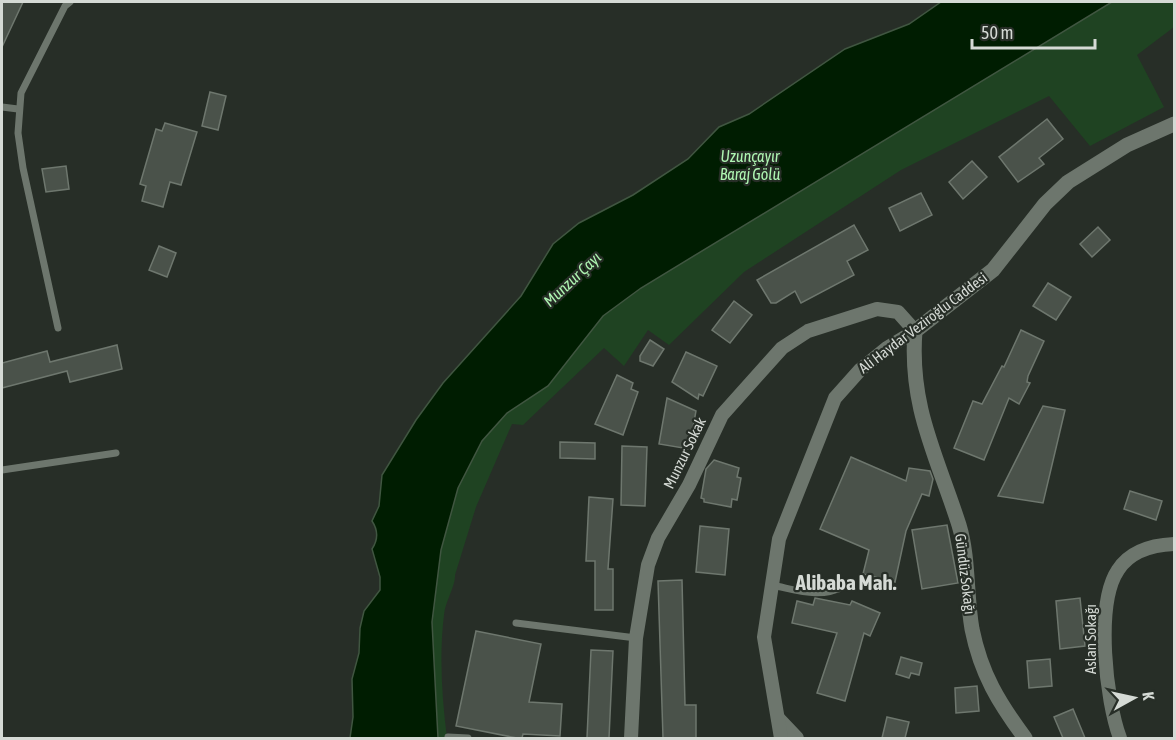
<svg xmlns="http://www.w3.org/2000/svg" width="1176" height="740" font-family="'Asap Condensed',sans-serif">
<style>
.green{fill:#1f4322}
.water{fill:#001d01;stroke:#405641;stroke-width:1.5}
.building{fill:#4a524a;stroke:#6e776e;stroke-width:1.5}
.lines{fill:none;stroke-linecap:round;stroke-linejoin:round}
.service{stroke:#6d766d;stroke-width:7}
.minor{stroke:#6d766d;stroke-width:14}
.secondary{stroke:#6d766d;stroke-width:15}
.labels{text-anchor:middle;stroke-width:4.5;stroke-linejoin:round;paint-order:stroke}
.street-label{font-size:15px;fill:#d5dad5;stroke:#272e27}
.water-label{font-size:16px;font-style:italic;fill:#aff5b2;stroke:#272e27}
.district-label{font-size:21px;font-weight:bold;fill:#d5dad5;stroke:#272e27}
</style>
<rect width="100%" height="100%" fill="#272e27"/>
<!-- green -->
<path class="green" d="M1112 2H1174V27L1137 55 1164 107 1090 146 1049 96 901 170 744 272 669 345 648 330 624 366 604 348 523 425 512 424 476 507 455 575C456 585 445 602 444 615 439 656 442 698 447 738H438L432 622 441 550 458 488 482 441 507 413 548 386 603 316 641 288Z"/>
<!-- water -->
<path class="water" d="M941 2H1112L641 288 603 316 548 386 507 413 482 441 458 488 441 550 432 622 438 738H350L353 717 352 679 359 653 360 628 364 611 380 590V577L372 549C378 540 378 530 372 521L379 506 382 475 416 420 443 383 521 296 553 244 579 223 633 195 688 159 719 127 749 114 845 49 909 24Z"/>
<!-- building -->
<g class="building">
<path d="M2 2H23L2 47Z"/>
<path d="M210 92 226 96 218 130 202 126Z"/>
<path d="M1047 119 1063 139 1039 158 1044 164 1018 182 999 157Z"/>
<path d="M165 123 197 132 181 185 170 182 163 207 142 201 146 186 140 184 156 129 162 131Z"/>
<path d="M972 161 987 177 963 199 949 182Z"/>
<path d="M66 166 69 189 46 192 42 169Z"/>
<path d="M921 193 932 215 900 231 889 208Z"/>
<path d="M854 225 868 250 847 261 854 275 801 303 795 291 776 303H771L757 280Z"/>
<path d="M1098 227 1110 240 1092 257 1080 244Z"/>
<path d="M159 246 176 253 167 277 149 270Z"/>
<path d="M1048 283 1071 297 1056 320 1033 306Z"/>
<path d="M734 301 752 315 730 343 712 330Z"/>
<path d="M1021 330 1044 341 1028 376 1027 382 1030 383 1019 404 1009 398 984 460 954 448 973 401 982 404 1002 366 1004 367Z"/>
<path d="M650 340 664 349 653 366 640 361V356Z"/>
<path d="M117 345 122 369 70 382 67 371 2 388V363L47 351 50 362Z"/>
<path d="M686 352 717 366 703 396 699 394 698 399 672 382Z"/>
<path d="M617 375 633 383 631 389 638 392 623 435 595 424Z"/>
<path d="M667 398 696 411 689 449 659 444Z"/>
<path d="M1043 406 1065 410 1043 503 998 496Z"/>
<path d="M560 442 595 443V459L560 458Z"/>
<path d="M622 446 647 447 645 506 621 505Z"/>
<path d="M851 457 906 481 909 468 930 471 933 479 929 496 922 494 906 531 895 582 863 574 869 550 820 529Z"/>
<path d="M714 460 739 468 737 477 741 478 737 500 732 499 731 507 704 502V499L701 498 706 469Z"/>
<path d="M1130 491 1162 501 1156 520 1124 509Z"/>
<path d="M589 497 613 499 608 569H613V610H595V561H586Z"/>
<path d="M947 525 958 583 922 589 912 530Z"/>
<path d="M700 526 729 529 725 575 696 572Z"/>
<path d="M682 580 685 705H696V738H663L658 581Z"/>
<path d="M815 598 850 605 852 601 880 613 870 636 864 633 845 701 817 693 837 633 792 623 797 601 813 605Z"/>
<path d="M1080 598 1085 646 1060 649 1056 601Z"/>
<path d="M476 631 541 644 529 702 562 704 560 736 523 734 522 738H517L456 726Z"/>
<path d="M591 650 613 651 609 738H587Z"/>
<path d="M901 657 922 663 919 675 911 673 909 678 896 674Z"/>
<path d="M1050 659 1052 686 1029 688 1027 661Z"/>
<path d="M977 686 979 711 956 713 955 688Z"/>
<path d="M1073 709 1085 738H1063L1054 717Z"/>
<path d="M887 717 909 722 905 738H882Z"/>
</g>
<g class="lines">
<!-- service -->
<g class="service">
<path d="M2 107 18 109"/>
<path d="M58 328 23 168 18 133 21 93 65 6 70 2"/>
<path d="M2 470 116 453"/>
<path d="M771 585C798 590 819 599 845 586"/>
<path d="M516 623 636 638"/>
<path d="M448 737 468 738"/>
</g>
<!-- minor -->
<g class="minor">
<path d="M778 718 797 738"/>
<path d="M631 738 636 638 648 565 658 538 689 485 722 415 782 348 808 331 877 309 898 312 915 331 887 348 860 370 835 398 779 539 764 637 781 738"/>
<path d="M1120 738C1106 701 1095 604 1118 570 1130 551 1153 545 1174 544"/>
</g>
<!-- secondary -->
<path class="secondary" d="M1025 738C999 703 981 674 972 629 966 595 969 558 959 525 937 456 909 407 915 331L993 270 1045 204 1068 182 1127 145 1174 124"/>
</g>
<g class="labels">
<!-- street labels -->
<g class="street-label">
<text transform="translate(923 323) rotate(-37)" y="5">Ali Haydar Veziroğlu Caddesi</text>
<text transform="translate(685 453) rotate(-64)" y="5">Munzur Sokak</text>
<text transform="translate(965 574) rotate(83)" y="5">Gündüz Sokağı</text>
<text transform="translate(1091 639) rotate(-90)" y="5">Aslan Sokağı</text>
</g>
<!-- water labels -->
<g class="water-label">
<text x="750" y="162">Uzunçayır<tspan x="750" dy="18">Baraj Gölü</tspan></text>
<text transform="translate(572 279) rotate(-43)" y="6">Munzur Çayı</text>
</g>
<!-- district labels -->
<g class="district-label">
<text x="846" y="590">Alibaba Mah.</text>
</g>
</g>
<!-- border -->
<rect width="1176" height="740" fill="none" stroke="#d5dad5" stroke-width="6"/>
<!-- north arrow -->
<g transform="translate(1134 698) rotate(82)" stroke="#272e27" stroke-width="4.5" paint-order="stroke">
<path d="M0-4.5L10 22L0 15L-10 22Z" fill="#d5dad5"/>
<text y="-9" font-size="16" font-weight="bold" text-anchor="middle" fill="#d5dad5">K</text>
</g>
<!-- scale -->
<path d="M972 39v9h123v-9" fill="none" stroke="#d5dad5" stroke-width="3"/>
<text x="981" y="39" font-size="18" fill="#d5dad5" stroke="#272e27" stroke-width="4.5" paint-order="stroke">50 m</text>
</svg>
